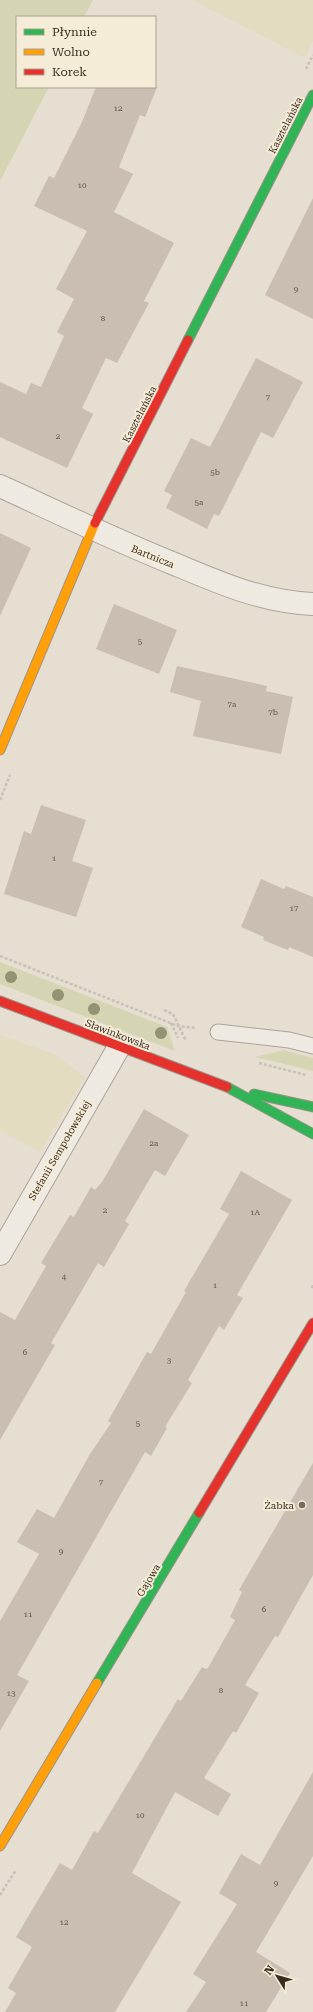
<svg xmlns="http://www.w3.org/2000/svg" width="313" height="2012" font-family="'Roboto Serif',serif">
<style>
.farmland{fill:#e4dcc1}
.green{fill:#d5d4b3}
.building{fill:#c9beb1}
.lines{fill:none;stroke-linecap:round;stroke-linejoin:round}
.lane-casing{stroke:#aba499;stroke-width:17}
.street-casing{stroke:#aba499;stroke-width:24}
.fast-casing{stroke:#9b9388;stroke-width:11}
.slow-casing{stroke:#9b9388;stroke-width:11}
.jam-casing{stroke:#9b9388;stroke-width:11}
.path{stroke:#c7c1b8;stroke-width:2.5;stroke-dasharray:3 2;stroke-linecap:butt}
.lane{stroke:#eee9e1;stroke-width:15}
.street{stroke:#eee9e1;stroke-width:22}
.fast{stroke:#30b455;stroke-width:9}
.slow{stroke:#ff9f0a;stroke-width:9}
.jam{stroke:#e5322d;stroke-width:9}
.tree{fill:#919373}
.poi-dot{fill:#766b5e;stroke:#f5ecd8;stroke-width:1.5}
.labels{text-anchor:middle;stroke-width:4;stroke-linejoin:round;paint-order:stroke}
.number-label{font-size:8px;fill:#5e5144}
.street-label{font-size:10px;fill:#3a2d20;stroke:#f5ecd8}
.poi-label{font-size:10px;fill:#3a2d20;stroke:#f5ecd8;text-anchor:end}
</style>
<rect width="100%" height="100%" fill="#e6ded0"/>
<!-- farmland -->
<g class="farmland">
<path d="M192 0H313V41L305 58Z"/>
<path d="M0 1035 54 1054 85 1077 40 1152 0 1130Z"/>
</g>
<!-- green -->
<g class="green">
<path d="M0 0H93L84 17H17V87H49L0 181Z"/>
<path d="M0 962 167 1027 175 1051 0 984Z"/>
<path d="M284 1050 313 1058V1071L255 1057Z"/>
</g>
<!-- building -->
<g class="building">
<path d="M96 87H157L145 117 140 115 119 167 133 174 114 212 174 243 144 301 149 303 117 363 106 358 82 408 93 414 67 468 0 437V382L26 394 31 383 41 387 64 336 57 332 74 299 56 289 87 231 34 206 49 176 54 178 82 122Z"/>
<path d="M313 198V319L265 295Z"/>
<path d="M256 358 303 382 273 438 261 432 219 516 214 514 207 529 166 508 172 495 164 491 191 438 210 447Z"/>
<path d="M0 533 31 548 0 616Z"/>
<path d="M114 604 177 630 159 674 96 649Z"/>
<path d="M177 666 267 686 266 691 293 697 281 754 193 736 201 701 170 692Z"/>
<path d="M41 805 86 820 72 861 93 868 76 917 4 894 24 831 31 834Z"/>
<path d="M261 879 284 889 286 886 313 897V957L289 947 288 950 263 940 264 937 241 927Z"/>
<path d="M144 1109 189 1135 165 1176 155 1170 125 1221 129 1224 104 1267 98 1263 51 1343 55 1345 0 1440V1312L15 1320 46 1266 41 1263 70 1215 74 1217 91 1187 95 1190 102 1182Z"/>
<path d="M241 1171 292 1200 237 1295 243 1298 224 1330 219 1326 188 1380 192 1383 165 1427 167 1428 151 1456 145 1452 17 1675 29 1681 0 1731V1621L39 1554 17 1542 37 1509 54 1518 90 1454 111 1423 108 1421 147 1352 151 1354 186 1292 184 1291 229 1214 220 1209Z"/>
<path d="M313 1463V1575L278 1637 275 1636 245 1685 259 1693 236 1733 233 1731 204 1778 231 1794 218 1816 175 1792 132 1873 181 1902 115 2012H5L16 1993 8 1988 32 1947 16 1937 60 1863 72 1870 94 1831 98 1833 178 1699 181 1701 202 1667 206 1669 208 1668 235 1620 230 1617 242 1592 239 1590Z"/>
<path d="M313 1772V1856L256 1952 290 1973 266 2012H186L206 1982 193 1974 237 1904 219 1893 241 1854 260 1865Z"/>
</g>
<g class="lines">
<defs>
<path id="lane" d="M218 1032 289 1040 313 1046"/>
<g id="street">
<path d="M0 486C59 513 117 541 177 565 222 584 264 602 313 604"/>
<path d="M0 1254 119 1047"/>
</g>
<g id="fast">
<path d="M188 340 313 95"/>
<path d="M227 1087 313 1134"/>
<path d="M254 1094 313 1107"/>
<path d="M97 1683 199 1513"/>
</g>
<g id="slow">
<path d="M0 750 95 523"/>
<path d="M0 1846 97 1683"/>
</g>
<g id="jam">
<path d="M95 523 188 340"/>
<path d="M0 1001 227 1087"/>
<path d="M199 1513 313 1323"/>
</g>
</defs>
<!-- lane casing -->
<use href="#lane" class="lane-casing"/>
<!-- street casing -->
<use href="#street" class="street-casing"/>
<!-- fast casing -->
<use href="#fast" class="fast-casing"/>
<!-- slow casing -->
<use href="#slow" class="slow-casing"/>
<!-- jam casing -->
<use href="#jam" class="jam-casing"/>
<!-- path -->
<g class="path">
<path d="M306 69 313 55"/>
<path d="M0 800 10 775"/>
<path d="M0 956 178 1026 196 1028"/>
<path d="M164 1010 173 1014 186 1041"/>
<path d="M171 1023 178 1038"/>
<path d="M259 1063 306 1075"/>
<path d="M312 1288 313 1285"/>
<path d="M0 1895 16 1870"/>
</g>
<!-- lane -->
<use href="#lane" class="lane"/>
<!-- street -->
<use href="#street" class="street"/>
<!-- fast -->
<use href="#fast" class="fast"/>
<!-- slow -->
<use href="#slow" class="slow"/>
<!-- jam -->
<use href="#jam" class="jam"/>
</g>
<!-- trees -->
<g class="tree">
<circle cx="11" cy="977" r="6"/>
<circle cx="58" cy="995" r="6"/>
<circle cx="94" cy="1009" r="6"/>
<circle cx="161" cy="1033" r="6"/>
</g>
<!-- markers -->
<circle class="poi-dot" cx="302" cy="1505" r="4"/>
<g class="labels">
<!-- number labels -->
<g class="number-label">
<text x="118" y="111">12</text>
<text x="82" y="188">10</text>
<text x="296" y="292">9</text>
<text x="103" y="321">8</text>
<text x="268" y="400">7</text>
<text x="58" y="439">2</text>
<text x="215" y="475">5b</text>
<text x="199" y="505">5a</text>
<text x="140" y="644">5</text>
<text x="232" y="707">7a</text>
<text x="273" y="715">7b</text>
<text x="54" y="861">1</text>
<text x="294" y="911">17</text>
<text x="154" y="1146">2a</text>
<text x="105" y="1213">2</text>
<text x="255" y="1215">1A</text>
<text x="64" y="1280">4</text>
<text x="215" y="1288">1</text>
<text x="25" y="1355">6</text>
<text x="169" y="1363">3</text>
<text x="138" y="1426">5</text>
<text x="101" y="1485">7</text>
<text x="61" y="1554">9</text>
<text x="264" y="1612">6</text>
<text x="28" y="1617">11</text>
<text x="221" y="1693">8</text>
<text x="11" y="1696">13</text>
<text x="140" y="1818">10</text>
<text x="276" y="1886">9</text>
<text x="64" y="1925">12</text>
<text x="244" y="2006">11</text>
</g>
<!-- street labels -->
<g class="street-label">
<text transform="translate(285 125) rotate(-63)" y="4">Kasztelańska</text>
<text transform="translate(139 414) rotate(-63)" y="4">Kasztelańska</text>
<text transform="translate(153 556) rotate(22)" y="4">Bartnicza</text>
<text transform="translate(118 1034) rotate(21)" y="4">Sławinkowska</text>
<text transform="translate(59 1150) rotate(-60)" y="4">Stefanii Sempołowskiej</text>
<text transform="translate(148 1580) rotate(-59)" y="4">Gajowa</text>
</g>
<!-- poi labels -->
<g class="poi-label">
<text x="294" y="1509">Żabka</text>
</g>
</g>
<!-- legend -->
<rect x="16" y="16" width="140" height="72" fill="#f5ecd8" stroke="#aaa08e"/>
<rect x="24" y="29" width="20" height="6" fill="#30b455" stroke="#aaa08e"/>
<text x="52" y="36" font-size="12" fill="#3a2d20">Płynnie</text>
<rect x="24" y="49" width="20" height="6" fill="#ff9f0a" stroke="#aaa08e"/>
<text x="52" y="56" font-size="12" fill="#3a2d20">Wolno</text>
<rect x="24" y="69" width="20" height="6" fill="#e5322d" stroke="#aaa08e"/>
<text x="52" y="76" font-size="12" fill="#3a2d20">Korek</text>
<!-- north arrow -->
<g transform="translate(277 1976) rotate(307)" stroke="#f5ecd8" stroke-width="3" paint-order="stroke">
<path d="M0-3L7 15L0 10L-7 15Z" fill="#3a2d20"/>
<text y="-6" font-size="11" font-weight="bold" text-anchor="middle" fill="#3a2d20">N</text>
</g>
</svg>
